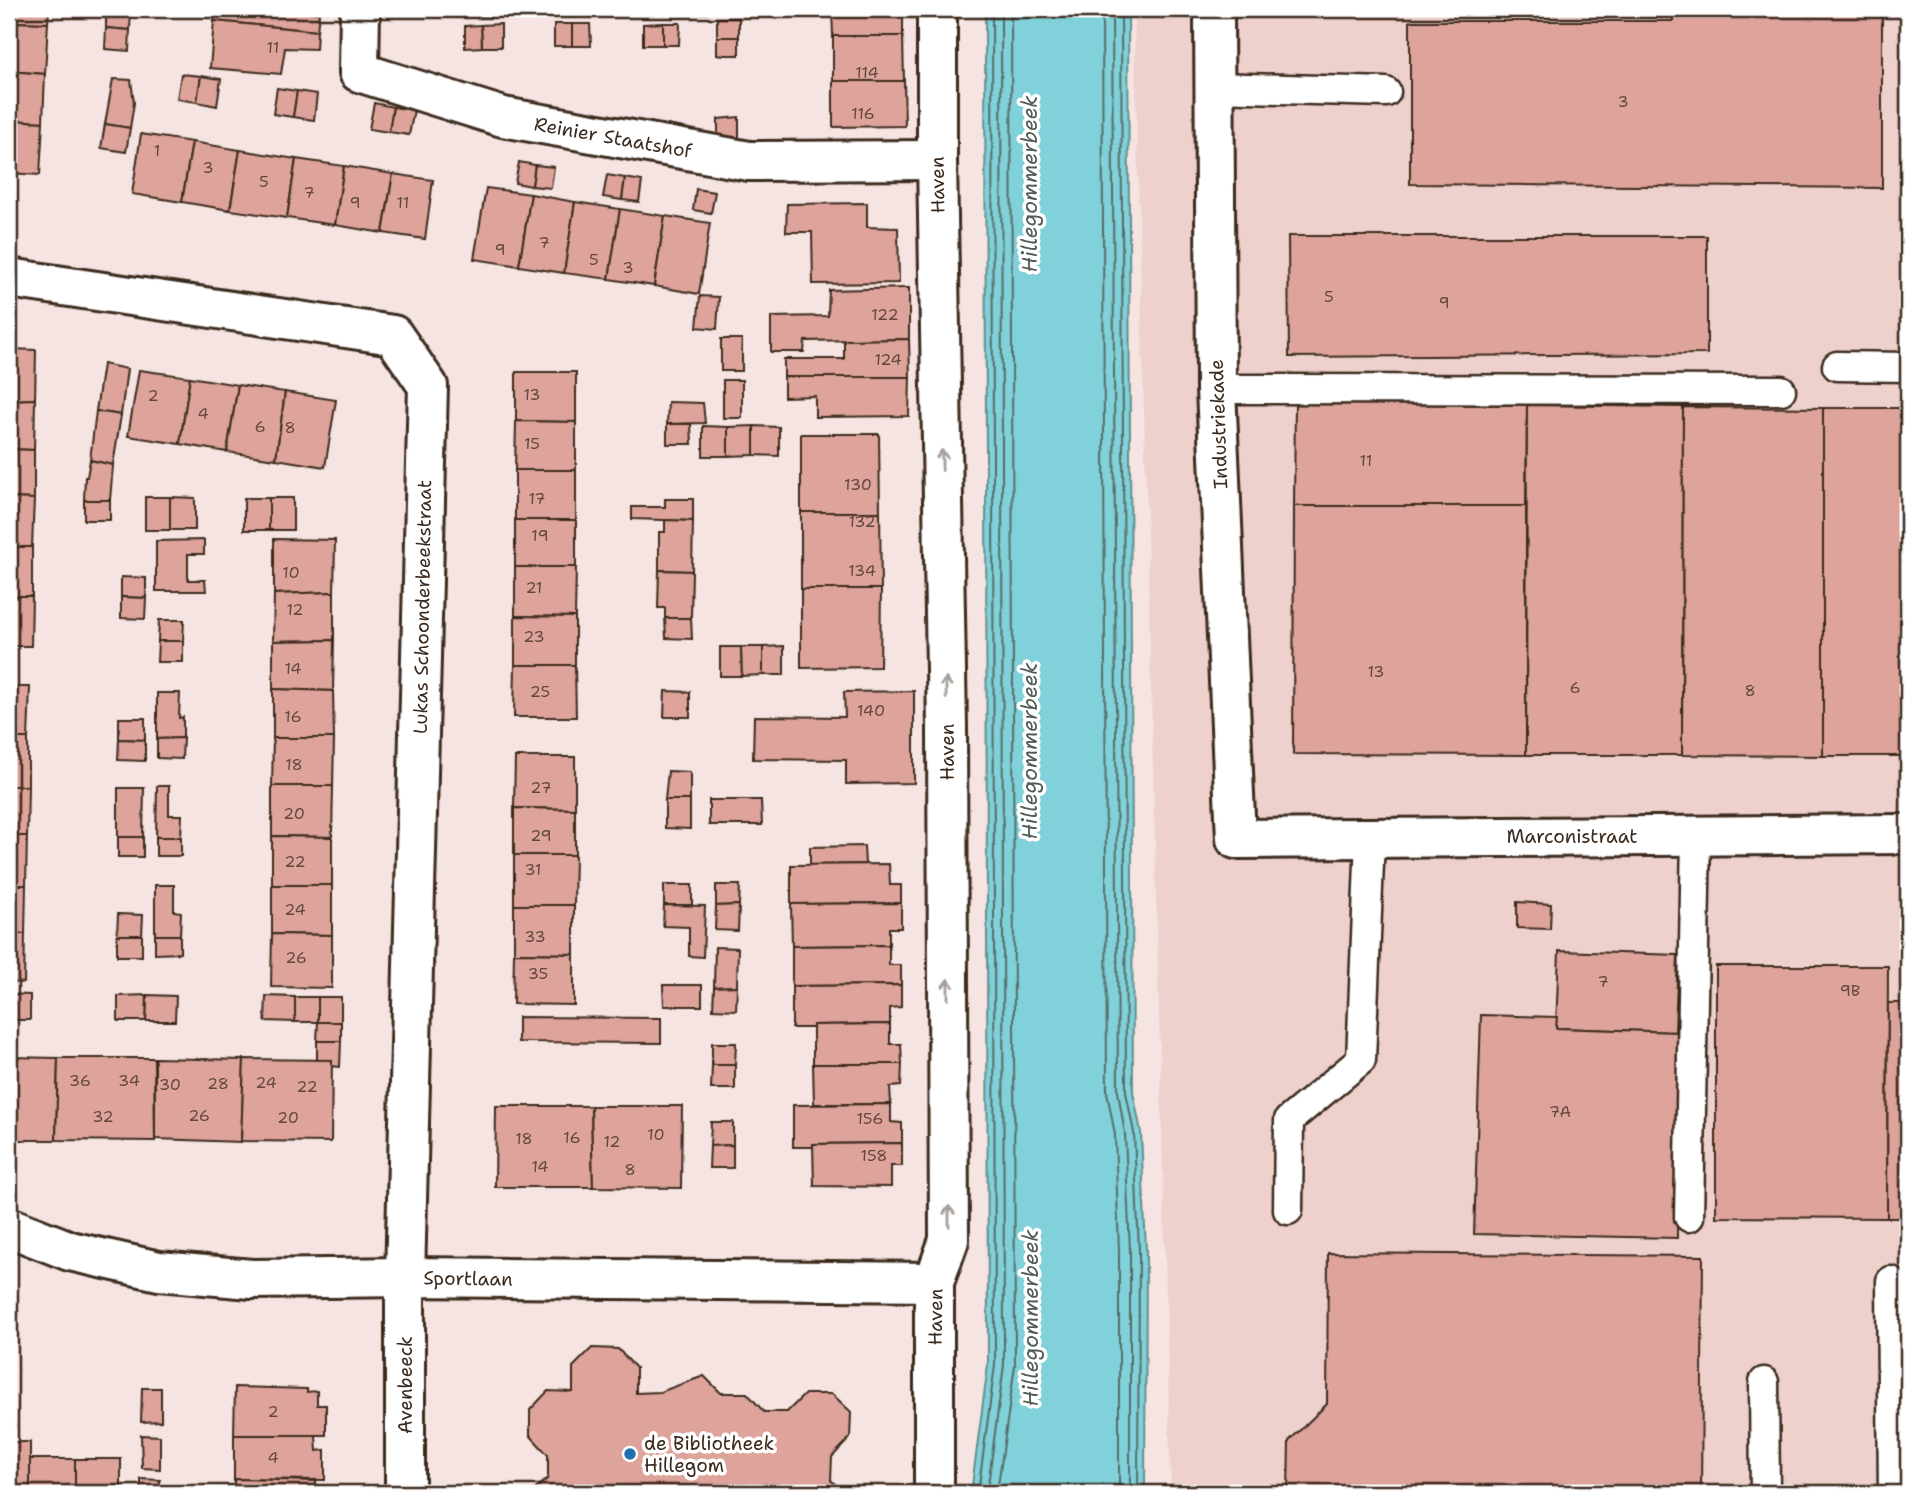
<svg xmlns="http://www.w3.org/2000/svg" width="1917" height="1502" font-family="'Shantell Sans',sans-serif">
<style>
.built{fill:#eed1cc}
.water{fill:#80d1d9;stroke:#648e8e;stroke-width:2}
.lines{fill:none;stroke-linecap:round;stroke-linejoin:round}
.shore{stroke:#576d69;stroke-width:2}
.building{fill:#dea49b;stroke:#3b2a1e;stroke-width:2}
.service-casing{stroke:#3b2a1e;stroke-width:33}
.minor-casing{stroke:#3b2a1e;stroke-width:44}
.service{stroke:#fff;stroke-width:28}
.minor{stroke:#fff;stroke-width:38}
.oneway{stroke:#a79f9a}
.poi-dot{fill:#1f6fb2;stroke:#fff;stroke-width:2.5}
.labels{text-anchor:middle;stroke-width:7;stroke-linejoin:round;paint-order:stroke}
.number-label{font-size:16px;fill:#64483d}
.street-label{font-size:19px;fill:#3b2a1e;stroke:#fff}
.poi-label{font-size:19px;fill:#3b2a1e;stroke:#fff;text-anchor:start}
.water-label{font-size:21px;font-style:italic;fill:#505c56;stroke:#fff}
</style>
<rect width="100%" height="100%" fill="#f5e4e1"/>
<filter id="ink" filterUnits="userSpaceOnUse"><feTurbulence type="fractalNoise" baseFrequency=".0143" numOctaves="2"/><feDisplacementMap in="SourceGraphic" scale="14" xChannelSelector="R" yChannelSelector="G"/><feConvolveMatrix kernelMatrix="1 2 1 2 8 2 1 2 1" color-interpolation-filters="sRGB"/></filter>
<g filter="url(#ink)">
<!-- built -->
<path class="built" d="M1134 9H1908V1493H1171Z"/>
<!-- water -->
<path class="water" d="M985 9H1128L1133 1092 1141 1132 1146 1251 1145 1493H971L988 1365Z"/>
<g class="lines">
<!-- shore -->
<g class="shore">
<path d="M1102 9 1107 1092 1115 1135 1119 1252V1493"/>
<path d="M1112 9 1118 1092 1125 1134 1130 1252V1493"/>
<path d="M1121 9 1126 1092 1134 1133 1139 1252 1138 1493"/>
<path d="M978 1493 995 1365 992 9"/>
<path d="M987 1493 1004 1365 1001 9"/>
<path d="M997 1493 1015 1365 1011 9"/>
</g>
</g>
<!-- building -->
<g class="building">
<path d="M9 9H49L48 23 9 22Z"/>
<path d="M106 9H131L130 30 106 28Z"/>
<path d="M216 9H288L319 13 317 31 214 21Z"/>
<path d="M436 9H481L482 16H437Z"/>
<path d="M481 9H526V16H482Z"/>
<path d="M526 9H572V15L526 16Z"/>
<path d="M572 9H617V14L572 15Z"/>
<rect x="617" y="9" width="46" height="5"/>
<path d="M663 9H707V13L663 14Z"/>
<path d="M832 9H903V36H833Z"/>
<path d="M1673 9H1882V188L1410 184V21H1673Z"/>
<rect x="717" y="18" width="22" height="19"/>
<path d="M214 21 317 31 316 49 285 48 281 74 210 68Z"/>
<path d="M9 22 48 23 45 74 9 71Z"/>
<path d="M663 23H680L679 45H663Z"/>
<path d="M663 23V45H643V24Z"/>
<path d="M501 24V47H482L481 25Z"/>
<rect x="554" y="24" width="18" height="22"/>
<path d="M572 24H590L591 46H572Z"/>
<path d="M481 25 482 47 465 48V26Z"/>
<path d="M106 28 130 30 129 51 105 49Z"/>
<path d="M833 36H903L904 81H833Z"/>
<rect x="717" y="37" width="22" height="18"/>
<path d="M9 71 45 74 43 122 9 120Z"/>
<path d="M181 74 201 76 197 102 177 99Z"/>
<path d="M201 76 221 79 217 106 197 102Z"/>
<path d="M113 79 131 80 134 103 130 128 105 124Z"/>
<path d="M833 81H904L905 126 833 127Z"/>
<path d="M277 88 297 91 293 117 273 114Z"/>
<path d="M297 91 317 94 314 120 293 117Z"/>
<path d="M374 103 393 107 389 132 369 129Z"/>
<path d="M393 107 414 110 409 135 389 132Z"/>
<path d="M739 117V138H718V119Z"/>
<path d="M9 120 43 122 40 175 9 173Z"/>
<path d="M105 124 130 128 126 152 101 148Z"/>
<path d="M141 134 192 142 182 202 132 194Z"/>
<path d="M192 142 240 150 230 210 182 202Z"/>
<path d="M240 150 296 159 287 218 230 210Z"/>
<path d="M296 159 344 166 335 225 287 218Z"/>
<path d="M519 162 535 165 532 186 515 183Z"/>
<path d="M535 165 554 167 551 188 532 186Z"/>
<path d="M344 166 393 174 383 233 335 225Z"/>
<path d="M393 174 433 180 425 239 383 233Z"/>
<path d="M607 175 625 178 622 200 603 197Z"/>
<path d="M625 178 642 181 639 202 622 200Z"/>
<path d="M486 188 531 194 519 266 474 259Z"/>
<path d="M696 189 715 192 711 213 693 210Z"/>
<path d="M531 194 575 202 564 273 519 266Z"/>
<path d="M575 202 620 209 609 279 564 273Z"/>
<path d="M867 203V227L898 228 899 283 813 284 812 232H786L787 204Z"/>
<path d="M620 209 665 216 654 286 609 279Z"/>
<path d="M665 216 710 223 699 294 654 286Z"/>
<path d="M1288 236H1707V354L1289 357Z"/>
<path d="M907 288H909V339L805 341 804 352H771V317L828 316 829 290Z"/>
<path d="M700 296 719 297 717 329 697 327Z"/>
<rect x="721" y="339" width="21" height="32"/>
<path d="M909 339 910 377H784V359H844V340Z"/>
<path d="M9 349 36 350 35 399 9 400Z"/>
<path d="M103 364 127 369 121 415 96 411Z"/>
<path d="M139 370 190 377 180 444 128 436Z"/>
<path d="M516 372H576V422L516 421Z"/>
<path d="M190 377 238 385 227 452 180 444Z"/>
<path d="M784 377H910L909 416 815 417V396L784 397Z"/>
<rect x="723" y="380" width="19" height="38"/>
<path d="M238 385 285 392 276 459 227 452Z"/>
<path d="M285 392 336 400 325 467 276 459Z"/>
<path d="M35 399 34 450 9 449V400Z"/>
<path d="M668 402 703 403 705 423 667 424Z"/>
<path d="M1295 403 1527 405 1526 506H1294Z"/>
<path d="M1527 405 1683 407 1682 755H1526Z"/>
<path d="M1683 407 1823 408V756L1682 755Z"/>
<rect x="1823" y="408" width="85" height="348"/>
<path d="M96 411 121 415 113 465 90 460Z"/>
<path d="M516 421 576 422V470H515Z"/>
<path d="M667 424H691L692 444H667Z"/>
<path d="M703 426 728 427V456H703Z"/>
<path d="M754 426 779 427V456L754 455Z"/>
<path d="M754 426V455L728 456V427Z"/>
<path d="M801 434H879L880 512H801Z"/>
<path d="M9 449 34 450V499L9 498Z"/>
<path d="M90 460 113 465 110 500H84L85 477H87Z"/>
<rect x="515" y="470" width="61" height="50"/>
<rect x="145" y="497" width="25" height="33"/>
<path d="M170 497 195 498V530H170Z"/>
<path d="M9 498 34 499 32 547H9Z"/>
<rect x="244" y="498" width="25" height="32"/>
<rect x="269" y="498" width="24" height="32"/>
<path d="M665 499H693V521L632 519V507H665Z"/>
<rect x="84" y="500" width="26" height="20"/>
<path d="M1294 506H1526V755L1293 754Z"/>
<path d="M801 512H880L881 589H801Z"/>
<rect x="515" y="520" width="61" height="47"/>
<path d="M665 520 693 521 692 571 659 570V532H665Z"/>
<path d="M274 539 335 540 334 592 274 594Z"/>
<path d="M204 540V554H188V580H205L206 591H156V541Z"/>
<rect x="9" y="547" width="23" height="49"/>
<path d="M515 567H576L575 617 515 616Z"/>
<path d="M659 570 692 571 691 618H665V608H658Z"/>
<path d="M121 577 146 578V598L121 597Z"/>
<path d="M801 589H881L880 667 801 668Z"/>
<path d="M334 592V640L273 641 274 594Z"/>
<path d="M9 596H32L31 646H9Z"/>
<path d="M121 597 146 598 145 619 121 618Z"/>
<path d="M515 616 575 617V665H515Z"/>
<path d="M665 618H691L692 639 666 638Z"/>
<path d="M159 620H184L183 641H158Z"/>
<path d="M334 640 333 691 273 689V641Z"/>
<path d="M158 641H183V662H157Z"/>
<path d="M784 646V675H763V647Z"/>
<path d="M720 647H741L742 676H720Z"/>
<path d="M741 647H763V675L742 676Z"/>
<path d="M515 665H575L576 717H514Z"/>
<path d="M9 687H30L28 738H9Z"/>
<path d="M273 689 333 691 334 738H273Z"/>
<path d="M665 691 690 692V717H664Z"/>
<path d="M914 691V783L846 784V760L753 759 754 716 845 717 844 692Z"/>
<path d="M157 693H180L179 718 183 717V738L157 739Z"/>
<path d="M119 718H145V740L119 739Z"/>
<rect x="9" y="738" width="19" height="48"/>
<path d="M183 738 182 759 157 758V739Z"/>
<path d="M273 738H334L333 786H272Z"/>
<path d="M119 739 145 740V761L118 760Z"/>
<path d="M515 757H575V809L514 808Z"/>
<path d="M668 771 690 772V800H665Z"/>
<path d="M9 786H28L27 836H9Z"/>
<path d="M157 786H169V815H182L181 837H156Z"/>
<path d="M272 786H333L332 837 272 836Z"/>
<path d="M118 788H144L143 837H118Z"/>
<path d="M665 800H690V829L665 828Z"/>
<path d="M709 800H761L762 825H709Z"/>
<path d="M514 808 575 809V855H514Z"/>
<path d="M9 836H27L26 885H9Z"/>
<path d="M272 836 332 837V885H272Z"/>
<rect x="118" y="837" width="25" height="20"/>
<rect x="156" y="837" width="25" height="19"/>
<path d="M864 846 865 864 810 865V847Z"/>
<path d="M514 855H575L574 905H514Z"/>
<path d="M889 864 890 885H901V903L791 904V865Z"/>
<path d="M9 885H26L25 934H9Z"/>
<path d="M155 885H174V911L181 912 180 935H155Z"/>
<path d="M272 885H332V935L272 934Z"/>
<rect x="664" y="885" width="28" height="20"/>
<path d="M716 885H740L739 905 716 906Z"/>
<path d="M1517 902 1551 904 1550 929 1517 928Z"/>
<path d="M901 903V928H889V945L792 946 791 904Z"/>
<path d="M514 905H574V954L514 953Z"/>
<path d="M664 905 705 906 703 957 689 956V927L663 926Z"/>
<path d="M739 905 738 931 715 930 716 906Z"/>
<path d="M118 914 143 915 142 935H117Z"/>
<path d="M9 934H25L24 983 9 982Z"/>
<path d="M272 934 332 935V988L271 987Z"/>
<rect x="117" y="935" width="25" height="21"/>
<path d="M155 935H180V953L155 954Z"/>
<path d="M889 945V965H901V985L792 986V946Z"/>
<path d="M715 947 738 948 737 986 714 987Z"/>
<path d="M1559 951 1678 955 1675 1032 1556 1028Z"/>
<path d="M514 953 574 954V1005L513 1004Z"/>
<path d="M1716 966H1888L1887 1218 1716 1217Z"/>
<path d="M663 985H702V1006H664Z"/>
<path d="M901 985V1007L890 1008V1024L813 1025V1028H792V986Z"/>
<path d="M737 986 736 1010 713 1009 714 987Z"/>
<path d="M9 994 30 995V1020H9Z"/>
<path d="M147 995 176 996 175 1021H146Z"/>
<path d="M147 995 146 1021H118V996Z"/>
<path d="M266 996 295 997V1022L265 1021Z"/>
<rect x="295" y="997" width="23" height="25"/>
<rect x="318" y="997" width="23" height="25"/>
<path d="M1888 1003H1908V1218H1887Z"/>
<path d="M1481 1015 1557 1017 1556 1028 1679 1032 1677 1238 1474 1234Z"/>
<path d="M518 1017 661 1018V1043L518 1042Z"/>
<path d="M318 1022H341V1041H317Z"/>
<path d="M890 1024V1044H901L902 1064H813V1025Z"/>
<path d="M317 1041H341L340 1067 331 1066 332 1060H317Z"/>
<path d="M712 1043H736L735 1065H712Z"/>
<path d="M9 1057 58 1058 56 1140H9Z"/>
<path d="M58 1058H154L155 1141 56 1140Z"/>
<path d="M155 1058 244 1060 241 1142 155 1139Z"/>
<path d="M244 1059 332 1060 331 1142 241 1141Z"/>
<path d="M813 1064H902L901 1086 890 1087 891 1104H814Z"/>
<path d="M712 1065H735V1089H711Z"/>
<path d="M891 1104V1122L902 1123V1143L813 1144V1147H793V1105Z"/>
<path d="M496 1106H591L593 1187H495Z"/>
<path d="M591 1106H682L681 1188 593 1187Z"/>
<path d="M711 1122H733V1145L710 1146Z"/>
<path d="M902 1143V1166H891V1187L814 1186 813 1144Z"/>
<path d="M733 1145V1168H709L710 1146Z"/>
<path d="M1328 1253 1703 1256 1701 1493H1288L1289 1441 1327 1404Z"/>
<path d="M592 1348 618 1349 636 1368V1393L660 1392 704 1376 721 1393H747L764 1412H787L805 1394H832L851 1412 850 1438 832 1457 831 1480 844 1493H531L548 1478V1455L530 1435V1410L548 1391 573 1392V1367Z"/>
<path d="M235 1387 307 1389V1392L317 1391V1405H326V1435H234Z"/>
<path d="M142 1388H161V1421L141 1422Z"/>
<path d="M141 1435 160 1436V1469L142 1468Z"/>
<path d="M234 1435H316L317 1451 325 1450V1480L234 1479Z"/>
<rect x="9" y="1442" width="21" height="51"/>
<rect x="30" y="1459" width="45" height="34"/>
<rect x="75" y="1459" width="46" height="34"/>
<path d="M141 1479 160 1480V1493H141Z"/>
<path d="M234 1479 316 1481 317 1493H234Z"/>
</g>
<g class="lines">
<defs>
<g id="service">
<path d="M1215 87 1386 92"/>
<path d="M1837 366 1908 367"/>
<path d="M1216 389 1781 390"/>
<path d="M1288 1210 1289 1120 1361 1060 1370 838"/>
<path d="M1689 1217 1696 835"/>
<path d="M1891 1281 1893 1493"/>
<path d="M1764 1382 1765 1493"/>
</g>
<g id="minor">
<path d="M360 9 359 72 503 117 749 161 937 160"/>
<path d="M1214 9 1216 389 1236 839 1908 834"/>
<path d="M9 278 393 335 428 386 405 1277V1493"/>
<path d="M9 1227 70 1251 159 1271 252 1279 405 1277 934 1282"/>
<path d="M934 1493V1282L949 1240 947 727 937 160V9"/>
</g>
</defs>
<!-- service casing -->
<use href="#service" class="service-casing"/>
<!-- minor casing -->
<use href="#minor" class="minor-casing"/>
<!-- service -->
<use href="#service" class="service"/>
<!-- minor -->
<use href="#minor" class="minor"/>
</g>
<!-- one-way arrows -->
<defs><path id="oneway-shaft" d="M-6 0H5M1.5-3L5.5 0L1.5 3" fill="none" stroke-width="1.6" stroke-linecap="round" stroke-linejoin="round" transform="scale(1.75)"/></defs>
<g class="oneway">
<use href="#oneway-shaft" transform="translate(942 460) rotate(-91)"/>
<use href="#oneway-shaft" transform="translate(946 688) rotate(-91)"/>
<use href="#oneway-shaft" transform="translate(948 989) rotate(-90)"/>
<use href="#oneway-shaft" transform="translate(949 1216) rotate(-90)"/>
</g>
</g>
<!-- markers -->
<circle class="poi-dot" cx="630" cy="1454" r="7"/>
<g class="labels">
<!-- number labels -->
<g class="number-label">
<text x="273" y="53">11</text>
<text x="867" y="78">114</text>
<text x="1623" y="107">3</text>
<text x="863" y="119">116</text>
<text x="157" y="156">1</text>
<text x="208" y="173">3</text>
<text x="264" y="187">5</text>
<text x="309" y="198">7</text>
<text x="355" y="208">9</text>
<text x="403" y="208">11</text>
<text x="544" y="248">7</text>
<text x="500" y="255">9</text>
<text x="594" y="265">5</text>
<text x="628" y="273">3</text>
<text x="1329" y="302">5</text>
<text x="1444" y="308">9</text>
<text x="885" y="320">122</text>
<text x="888" y="365">124</text>
<text x="532" y="400">13</text>
<text x="153" y="401">2</text>
<text x="203" y="419">4</text>
<text x="260" y="432">6</text>
<text x="290" y="433">8</text>
<text x="532" y="449">15</text>
<text x="1366" y="466">11</text>
<text x="858" y="490">130</text>
<text x="537" y="504">17</text>
<text x="862" y="527">132</text>
<text x="540" y="541">19</text>
<text x="862" y="576">134</text>
<text x="291" y="578">10</text>
<text x="534" y="593">21</text>
<text x="295" y="615">12</text>
<text x="534" y="642">23</text>
<text x="293" y="674">14</text>
<text x="1376" y="677">13</text>
<text x="1575" y="693">6</text>
<text x="1750" y="696">8</text>
<text x="540" y="697">25</text>
<text x="871" y="716">140</text>
<text x="293" y="722">16</text>
<text x="294" y="770">18</text>
<text x="541" y="793">27</text>
<text x="294" y="819">20</text>
<text x="541" y="841">29</text>
<text x="295" y="867">22</text>
<text x="533" y="875">31</text>
<text x="295" y="915">24</text>
<text x="535" y="942">33</text>
<text x="296" y="963">26</text>
<text x="538" y="979">35</text>
<text x="1603" y="987">7</text>
<text x="1850" y="996">9B</text>
<text x="80" y="1086">36</text>
<text x="129" y="1086">34</text>
<text x="266" y="1088">24</text>
<text x="218" y="1089">28</text>
<text x="170" y="1090">30</text>
<text x="307" y="1092">22</text>
<text x="1560" y="1117">7A</text>
<text x="199" y="1121">26</text>
<text x="103" y="1122">32</text>
<text x="288" y="1123">20</text>
<text x="870" y="1124">156</text>
<text x="656" y="1140">10</text>
<text x="572" y="1143">16</text>
<text x="524" y="1144">18</text>
<text x="612" y="1147">12</text>
<text x="874" y="1161">158</text>
<text x="540" y="1172">14</text>
<text x="630" y="1175">8</text>
<text x="273" y="1417">2</text>
<text x="273" y="1463">4</text>
</g>
<!-- street labels -->
<g class="street-label">
<text transform="translate(613 137) rotate(10)" y="7">Reinier Staatshof</text>
<text transform="translate(937 185) rotate(-91)" y="7">Haven</text>
<text transform="translate(1218 424) rotate(-92)" y="7">Industriekade</text>
<text transform="translate(422 607) rotate(-89)" y="7">Lukas Schoonderbeekstraat</text>
<text transform="translate(947 752) rotate(-90)" y="7">Haven</text>
<text x="1572" y="843">Marconistraat</text>
<text transform="translate(468 1278) rotate(1)" y="7">Sportlaan</text>
<text transform="translate(935 1317) rotate(-89)" y="7">Haven</text>
<text transform="translate(405 1385) rotate(-90)" y="7">Avenbeeck</text>
</g>
<!-- poi labels -->
<g class="poi-label">
<text x="644" y="1450">de Bibliotheek<tspan x="644" dy="22">Hillegom</tspan></text>
</g>
<!-- water labels -->
<g class="water-label">
<text transform="translate(1030 184) rotate(-90)" y="7">Hillegommerbeek</text>
<text transform="translate(1030 751) rotate(-90)" y="7">Hillegommerbeek</text>
<text transform="translate(1031 1318) rotate(-90)" y="7">Hillegommerbeek</text>
</g>
</g>
<!-- margin -->
<rect width="1917" height="1502" fill="none" stroke="#fff" stroke-width="35"/>
<rect x="18" y="18" width="1882" height="1467" fill="none" stroke="#3b2a1e" stroke-width="2.5" filter="url(#ink)"/>
</svg>
